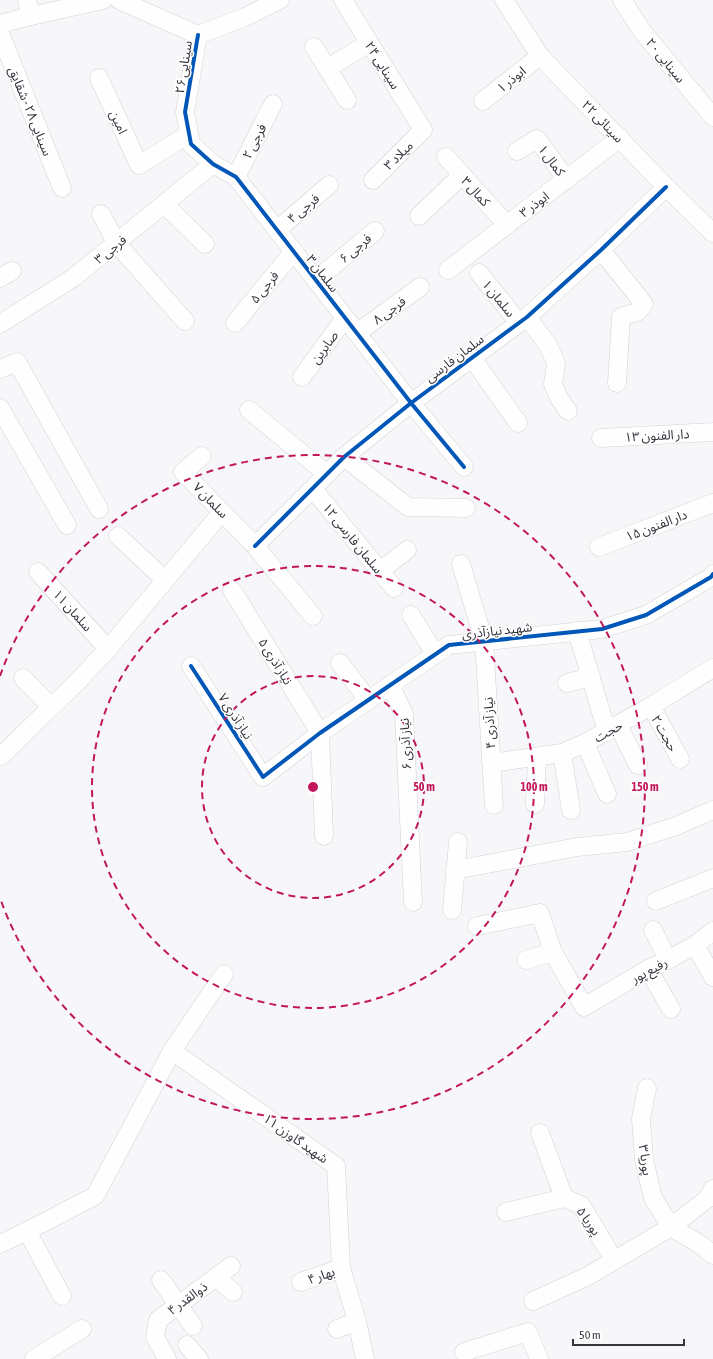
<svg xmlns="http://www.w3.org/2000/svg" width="713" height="1359" font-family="'Asap Condensed','Noto Sans Arabic',sans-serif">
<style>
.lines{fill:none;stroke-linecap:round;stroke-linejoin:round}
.minor-casing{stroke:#d2d2d8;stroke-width:19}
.minor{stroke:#fefefe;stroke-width:18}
.cycleway-casing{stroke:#fff;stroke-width:6}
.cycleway{stroke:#0057b8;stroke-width:4}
.ring{fill:none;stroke:#c2185b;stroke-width:2;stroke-dasharray:7 5}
.labels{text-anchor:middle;stroke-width:3;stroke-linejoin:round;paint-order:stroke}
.street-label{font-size:13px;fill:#35353e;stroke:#fff}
.centre{fill:#c2185b;stroke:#fff;stroke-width:2}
.ring-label{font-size:12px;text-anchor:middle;font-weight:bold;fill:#c2185b;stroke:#fff;stroke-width:3;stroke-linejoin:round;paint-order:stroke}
</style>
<rect width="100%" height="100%" fill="#f7f7fa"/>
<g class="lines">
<defs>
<g id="minor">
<path d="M27 0 31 16"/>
<path d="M119 0 198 35 245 17 280 0"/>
<path d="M343 0 423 130 373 180"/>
<path d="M504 0 540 56 666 187 713 233"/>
<path d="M622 0 642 31 713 117"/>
<path d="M0 24 31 16 103 0"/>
<path d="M0 33 62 188"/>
<path d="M198 35 185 112 191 144 213 164 236 177 411 403 464 467"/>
<path d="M314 47 347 100"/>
<path d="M328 68 369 43"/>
<path d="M99 78 139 165 189 134"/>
<path d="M483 101 540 56"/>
<path d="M517 151 537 139 567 180"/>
<path d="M446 157 507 225"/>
<path d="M236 177 273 104"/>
<path d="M164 204 205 244"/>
<path d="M101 214 117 244 185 321"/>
<path d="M419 216 462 175"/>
<path d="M277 230 329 185"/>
<path d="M601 250 644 304 637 312 621 317 617 383"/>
<path d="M448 270 620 138"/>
<path d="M479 273 519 323"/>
<path d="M0 278 12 271"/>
<path d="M316 280 375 231"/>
<path d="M527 317 548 345 556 363 553 384 559 398 568 411"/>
<path d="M235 323 294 251"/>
<path d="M0 324 73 278 213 164"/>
<path d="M357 333 420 287"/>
<path d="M472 358 518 423"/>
<path d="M0 369 17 362 99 509"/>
<path d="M302 377 345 318"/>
<path d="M0 408 67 525"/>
<path d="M249 410 327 474"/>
<path d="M601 438 713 432"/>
<path d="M202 456 183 472 255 546 313 616"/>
<path d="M344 457 408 507 466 508"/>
<path d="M313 489 394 588"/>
<path d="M118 536 165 580"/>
<path d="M255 546 344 457 411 403 527 317 601 250 666 187"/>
<path d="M599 547 713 503"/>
<path d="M461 564 484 641 494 805"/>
<path d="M380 571 407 550"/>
<path d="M38 572 108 649"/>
<path d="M232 590 320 733 324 836"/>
<path d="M411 615 435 654"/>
<path d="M577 631 607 732"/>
<path d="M340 663 368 700"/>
<path d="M191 666 263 777 320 733 449 645 602 629 646 615 711 577 713 574"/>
<path d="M23 678 51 707"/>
<path d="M567 683 591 677"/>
<path d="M390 685 404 714 413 902"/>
<path d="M651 706 680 759"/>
<path d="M618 725 638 765"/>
<path d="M585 743 607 794"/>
<path d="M562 753 571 810"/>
<path d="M1 756 77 682 108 649 222 512"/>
<path d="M491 763 562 753 585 743 651 706 713 668"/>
<path d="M535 804 537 757"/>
<path d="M455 870 577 847 627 842 676 826 713 810"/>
<path d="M656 901 713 878"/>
<path d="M452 910 458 842"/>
<path d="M477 926 540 913 553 952 584 1007 648 969 668 960 695 945 713 931"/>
<path d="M653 930 668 960"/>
<path d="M695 945 713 977"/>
<path d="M526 960 553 952"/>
<path d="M648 969 671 1009"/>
<path d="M224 974 172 1051 336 1166 341 1268 357 1321 365 1359"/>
<path d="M647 1088 641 1119 644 1160 653 1198 671 1227 701 1245 713 1255"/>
<path d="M540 1133 564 1198"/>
<path d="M506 1212 564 1198 581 1205 614 1260"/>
<path d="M27 1231 62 1296"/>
<path d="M0 1244 27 1231 95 1196 172 1051"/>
<path d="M216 1277 233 1292"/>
<path d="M161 1280 193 1326"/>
<path d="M301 1282 341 1268"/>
<path d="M533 1301 588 1276 671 1227 707 1199 713 1189"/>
<path d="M337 1329 357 1321"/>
<path d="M187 1345 199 1359"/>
<path d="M464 1352 528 1332 539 1359"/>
<path d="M34 1359 82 1329"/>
<path d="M167 1359 155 1337 158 1320 231 1266"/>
</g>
</defs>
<!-- minor casing -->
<use href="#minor" class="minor-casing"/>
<!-- minor -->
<use href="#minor" class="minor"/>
<defs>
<g id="cycleway">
<path d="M198 35 185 112 191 144 213 164 236 177 411 403 464 467"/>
<path d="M255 546 344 457 411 403 527 317 601 250 666 187"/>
<path d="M191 666 263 777 320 733 449 645 602 629 646 615 711 577 713 574"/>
</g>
</defs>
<!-- cycleway casing -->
<use href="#cycleway" class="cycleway-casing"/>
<!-- cycleway -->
<use href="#cycleway" class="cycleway"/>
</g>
<!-- distance rings -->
<g class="ring">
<circle cx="313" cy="787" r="111"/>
<circle cx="313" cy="787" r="221"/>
<path d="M0 676A332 332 0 1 1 0 898"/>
</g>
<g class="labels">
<!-- street labels -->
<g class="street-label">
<text transform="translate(666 60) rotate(51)" y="5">سینایی ۲۰</text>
<text transform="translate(383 65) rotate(58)" y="5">سینایی ۲۴</text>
<text transform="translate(183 67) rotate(-81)" y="5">سینایی ۲۶</text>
<text transform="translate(511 79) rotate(-39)" y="5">ابوذر ۱</text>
<text transform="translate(31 111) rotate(68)" y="5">سینایی ۲۸ - شقایق</text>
<text transform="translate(603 121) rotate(46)" y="5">سینائی ۲۲</text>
<text transform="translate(119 122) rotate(65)" y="5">امین</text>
<text transform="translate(254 141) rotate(-63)" y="5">فرجی ۲</text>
<text transform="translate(398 155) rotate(-44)" y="5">میلاد ۳</text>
<text transform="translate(552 160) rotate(53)" y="5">کمال ۱</text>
<text transform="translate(476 191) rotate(48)" y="5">کمال ۳</text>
<text transform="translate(534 204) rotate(-37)" y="5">ابوذر ۳</text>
<text transform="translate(303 208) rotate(-40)" y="5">فرجی ۴</text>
<text transform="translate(355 248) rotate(-40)" y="5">فرجی ۶</text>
<text transform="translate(110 249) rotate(-39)" y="5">فرجی ۳</text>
<text transform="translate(323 273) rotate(52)" y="5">سلمان ۳</text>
<text transform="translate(264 287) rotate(-51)" y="5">فرجی ۵</text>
<text transform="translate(499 298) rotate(51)" y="5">سلمان ۱</text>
<text transform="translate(389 310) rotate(-36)" y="5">فرجی ۸</text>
<text transform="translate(324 347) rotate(-54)" y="5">صابرین</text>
<text transform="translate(454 358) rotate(-37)" y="5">سلمان فارسی</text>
<text transform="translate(657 435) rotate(-3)" y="5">دار الفنون ۱۳</text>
<text transform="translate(211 500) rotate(46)" y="5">سلمان ۷</text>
<text transform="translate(656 525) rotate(-21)" y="5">دار الفنون ۱۵</text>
<text transform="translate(353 538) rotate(51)" y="5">سلمان فارسی ۱۲</text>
<text transform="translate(73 610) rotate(48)" y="5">سلمان ۱۱</text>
<text transform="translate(497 630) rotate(-6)" y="5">شهید نیازآذری</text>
<text transform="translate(276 661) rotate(58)" y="5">نیاز آذری ۵</text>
<text transform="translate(236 716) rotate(57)" y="5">نیاز آذری ۷</text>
<text transform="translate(489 723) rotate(-93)" y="5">نیاز آذری ۴</text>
<text transform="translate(608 731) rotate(-29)" y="5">حجت</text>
<text transform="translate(665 733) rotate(61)" y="5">حجت ۲</text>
<text transform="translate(405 744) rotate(-93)" y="5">نیاز آذری ۶</text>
<text transform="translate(649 970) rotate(-28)" y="5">رفیع پور</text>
<text transform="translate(296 1138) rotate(35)" y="5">شهید گاوزن ۱۱</text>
<text transform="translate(646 1160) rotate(82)" y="5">پوریا ۳</text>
<text transform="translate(589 1221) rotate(55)" y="5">پوریا ۵</text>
<text transform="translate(321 1275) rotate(-19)" y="5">بهار ۴</text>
<text transform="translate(187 1298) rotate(-36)" y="5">ذوالقدر ۴</text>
</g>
</g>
<circle cx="313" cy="787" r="6" class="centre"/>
<g class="ring-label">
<text x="424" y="791">50 m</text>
<text x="534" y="791">100 m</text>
<text x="645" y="791">150 m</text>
</g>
<!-- scale -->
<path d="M573 1339v6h111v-6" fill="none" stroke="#35353e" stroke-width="2"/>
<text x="579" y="1339" font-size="12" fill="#35353e" stroke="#ffffff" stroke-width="3" paint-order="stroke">50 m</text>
</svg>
